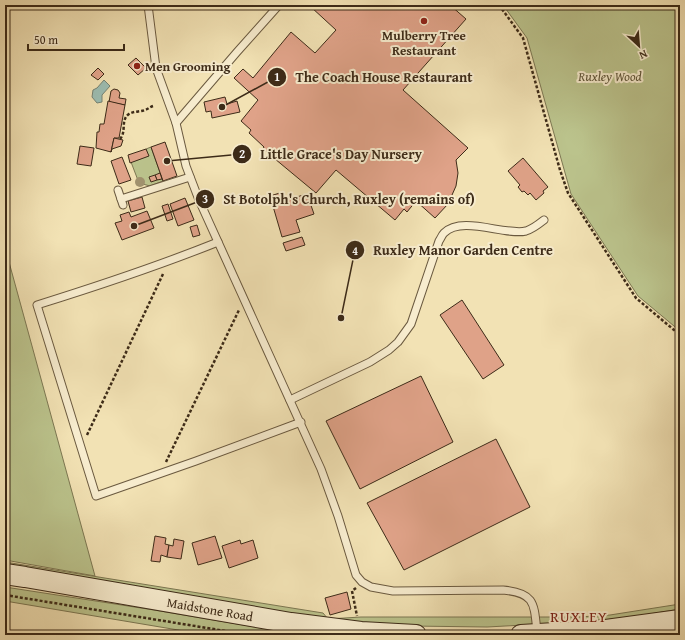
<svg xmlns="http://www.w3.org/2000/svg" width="685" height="640" font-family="'Gentium Book Plus',serif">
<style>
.green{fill:#bbc38c;stroke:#7c7752}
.water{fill:#9cbdb2;stroke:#768374}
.building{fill:#dfa288;stroke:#3d2b18}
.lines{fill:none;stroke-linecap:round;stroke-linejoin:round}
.lane-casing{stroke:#6a593f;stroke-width:9}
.secondary-casing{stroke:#3d2b18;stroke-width:22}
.path{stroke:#3d2b18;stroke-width:2.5;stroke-dasharray:3 2;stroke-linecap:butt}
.lane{stroke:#f7ecce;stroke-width:7}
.secondary{stroke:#f7ecce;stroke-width:20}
.tree{fill:#a0926e}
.poi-dot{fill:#8f2418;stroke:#f7ecce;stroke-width:1.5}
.labels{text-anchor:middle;stroke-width:4;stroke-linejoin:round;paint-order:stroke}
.poi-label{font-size:13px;font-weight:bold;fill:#3d2b18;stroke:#f7ecce}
.park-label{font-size:13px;font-style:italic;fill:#5c5135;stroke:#f7ecce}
.street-label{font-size:13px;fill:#3d2b18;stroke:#f7ecce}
.quarter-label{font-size:15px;letter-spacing:1px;fill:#7a1f14;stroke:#f7ecce}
.leader{fill:none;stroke:#3d2b18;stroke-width:1.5}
.callout-dot{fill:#3d2b18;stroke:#f7ecce;stroke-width:1.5}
.mark-label{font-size:12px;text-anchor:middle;font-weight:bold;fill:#fff}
.callout-label{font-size:14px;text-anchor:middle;font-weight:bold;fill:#3d2b18;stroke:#f7ecce;stroke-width:4;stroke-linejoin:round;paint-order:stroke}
</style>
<rect width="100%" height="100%" fill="#f2e2b4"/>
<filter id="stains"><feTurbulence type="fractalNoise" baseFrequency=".005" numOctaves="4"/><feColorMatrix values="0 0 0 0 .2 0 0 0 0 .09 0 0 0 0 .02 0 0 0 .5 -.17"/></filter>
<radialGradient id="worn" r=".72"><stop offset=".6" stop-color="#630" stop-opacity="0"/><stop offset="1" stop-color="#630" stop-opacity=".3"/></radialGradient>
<!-- green -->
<g class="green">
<path d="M503 5H680V331L638 296 571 194 527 38Z"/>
<path d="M151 147 163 181 150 186 139 183 131 162 148 156 146 149Z"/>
<path d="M5 262H9L95 576 5 560Z"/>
<path d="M5 562 323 613 328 619 361 617H579L610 615 680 604V609L626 618 579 622 487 627 411 626 332 620 5 566Z"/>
<path d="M5 587 154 610 273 630 271 635H208L5 601Z"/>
</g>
<!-- water -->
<path class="water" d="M104 80 110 86 102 95V102L97 103 92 97 93 90 97 88Z"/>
<!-- building -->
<g class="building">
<path d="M313 5H450L466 19 403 90 468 148 456 160 458 173 456 186 448 204 435 218 416 201 407 212 404 209 395 220 336 170 316 193 263 149 264 147 249 133 251 130 241 121 258 100 234 78 243 69 253 78 291 32 315 53 336 30 311 7Z"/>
<path d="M136 58 146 68 138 75 128 65Z"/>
<path d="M98 68 104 74 98 80 91 75Z"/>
<path d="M114 89 118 90 120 93 119 98 126 99 125 105 109 102 111 91Z"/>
<path d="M225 97 227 104 237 101 240 112 212 118 211 111 206 112 204 102Z"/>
<path d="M108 101 125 105 119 138H114L111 152 96 148 97 132H99L100 124H104Z"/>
<path d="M114 138 123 140 121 146 112 149 111 152Z"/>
<path d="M165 142 177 176 163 181 151 147Z"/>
<path d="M80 146 94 148 91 166 77 164Z"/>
<path d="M146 149 149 156 130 163 128 155Z"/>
<path d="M122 157 131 180 119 184 111 161Z"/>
<path d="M523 158 548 187 543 191 544 193 536 200 530 193 528 195 524 191 522 192 518 187 520 185 508 171Z"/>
<path d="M160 173 162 179 157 180 155 175Z"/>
<path d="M155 175 157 180 151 182 149 177Z"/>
<path d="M283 192 286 200 307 194 314 214 296 220 300 232 282 237 270 196Z"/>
<path d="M142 197 145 208 131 212 128 201Z"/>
<path d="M185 198 194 220 178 226 170 204Z"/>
<path d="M168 204 173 219 167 221 162 206Z"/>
<path d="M147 211 154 228 122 240 115 223 122 221 120 215 129 212 131 217Z"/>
<path d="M197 225 200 235 193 237 190 227Z"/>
<path d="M302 237 305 245 286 251 283 243Z"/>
<path d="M462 300 504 365 483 379 440 315Z"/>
<path d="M421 376 453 442 360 489 326 421Z"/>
<path d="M496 439 530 507 404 570 367 503Z"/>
<path d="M155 536 166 538 165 544 169 545 167 557 161 555 160 562 151 561Z"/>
<path d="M215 536 222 558 198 565 192 543Z"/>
<path d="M174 539 184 541 181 559 167 557 169 545 173 546Z"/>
<path d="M240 540 241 544 253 540 258 558 229 568 222 546Z"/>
<path d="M347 592 351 609 330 615 325 598Z"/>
</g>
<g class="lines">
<defs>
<g id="lane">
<path d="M148 5 156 68 176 123"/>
<path d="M279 5 237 52 176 123 186 166 199 200 321 469 338 516 356 575 362 582 371 587 393 591 503 590C535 593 534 603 537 632"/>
<path d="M118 190 123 205"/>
<path d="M121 199 190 177"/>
<path d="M218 242C158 266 98 286 37 305L96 496 196 461 301 422"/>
<path d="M290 400 370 362 389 350 398 342 411 324 439 241C441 238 442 235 444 233 462 215 505 236 526 231 533 229 539 224 544 220"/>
</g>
<g id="secondary">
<path id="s1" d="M5 574 25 577 291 623 361 632 416 635"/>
<path d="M521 635 606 630 680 620"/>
</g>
</defs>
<!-- lane casing -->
<use href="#lane" class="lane-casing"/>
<!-- secondary casing -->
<use href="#secondary" class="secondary-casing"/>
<!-- path -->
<g class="path">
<path d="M499 5 523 38 560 170 568 193 636 298 680 335"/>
<path d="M120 139C127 131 120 120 129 114 134 111 140 112 145 110 148 109 150 107 153 106"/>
<path d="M87 435 163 274"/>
<path d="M166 462 239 310"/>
<path d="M356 588 352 591 357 616"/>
<path d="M5 595 250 635"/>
</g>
<!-- lane -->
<use href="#lane" class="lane"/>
<!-- secondary -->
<use href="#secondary" class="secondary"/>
</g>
<!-- trees -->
<circle class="tree" cx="140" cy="182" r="5"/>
<!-- markers -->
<g class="poi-dot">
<circle cx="424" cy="21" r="4"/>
<circle cx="137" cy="66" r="4"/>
</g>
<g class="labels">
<!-- poi labels -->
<g class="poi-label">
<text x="424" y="40">Mulberry Tree<tspan x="424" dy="15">Restaurant</tspan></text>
<text x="145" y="71" text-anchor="start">Men Grooming</text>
</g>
<!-- park labels -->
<g class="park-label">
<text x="610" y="81">Ruxley Wood</text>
</g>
<!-- street labels -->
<g class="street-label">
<text dy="5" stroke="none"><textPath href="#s1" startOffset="208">Maidstone Road</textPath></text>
</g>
<!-- quarter labels -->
<g class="quarter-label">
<text x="579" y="622">RUXLEY</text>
</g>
</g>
<!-- callouts -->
<path class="leader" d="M222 107L277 77M167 161L242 154M134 226L205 199M341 318L355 250"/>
<g class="callout-dot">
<circle cx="222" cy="107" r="4"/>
<circle cx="167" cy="161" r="4"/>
<circle cx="134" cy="226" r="4"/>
<circle cx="341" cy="318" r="4"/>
<circle cx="277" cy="77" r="10"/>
<circle cx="242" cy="154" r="10"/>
<circle cx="205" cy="199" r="10"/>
<circle cx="355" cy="250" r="10"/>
</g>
<g class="mark-label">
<text x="277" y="81">1</text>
<text x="242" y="158">2</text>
<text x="205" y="203">3</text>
<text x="355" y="255">4</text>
</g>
<g class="callout-label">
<text x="384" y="82">The Coach House Restaurant</text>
<text x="341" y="159">Little Grace's Day Nursery</text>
<text x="349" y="204">St Botolph's Church, Ruxley (remains of)</text>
<text x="463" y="255">Ruxley Manor Garden Centre</text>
</g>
<!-- margin -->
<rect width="685" height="640" fill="none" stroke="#f2e2b4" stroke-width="20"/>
<rect x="6" y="6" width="673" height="628" fill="none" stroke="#3d2b18" stroke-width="2"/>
<rect x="10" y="10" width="665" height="620" fill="none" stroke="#3d2b18"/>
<!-- north arrow -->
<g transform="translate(639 46) rotate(154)" stroke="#f7ecce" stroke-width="3" paint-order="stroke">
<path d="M0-3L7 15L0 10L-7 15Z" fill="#3d2b18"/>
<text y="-6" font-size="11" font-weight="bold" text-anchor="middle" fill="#3d2b18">N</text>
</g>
<!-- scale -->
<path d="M28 44v6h96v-6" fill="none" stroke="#3d2b18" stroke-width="2"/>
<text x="34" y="44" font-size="12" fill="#3d2b18" stroke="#f7ecce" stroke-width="3" paint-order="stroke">50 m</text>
<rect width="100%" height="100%" filter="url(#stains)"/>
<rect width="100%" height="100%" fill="url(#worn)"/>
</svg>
